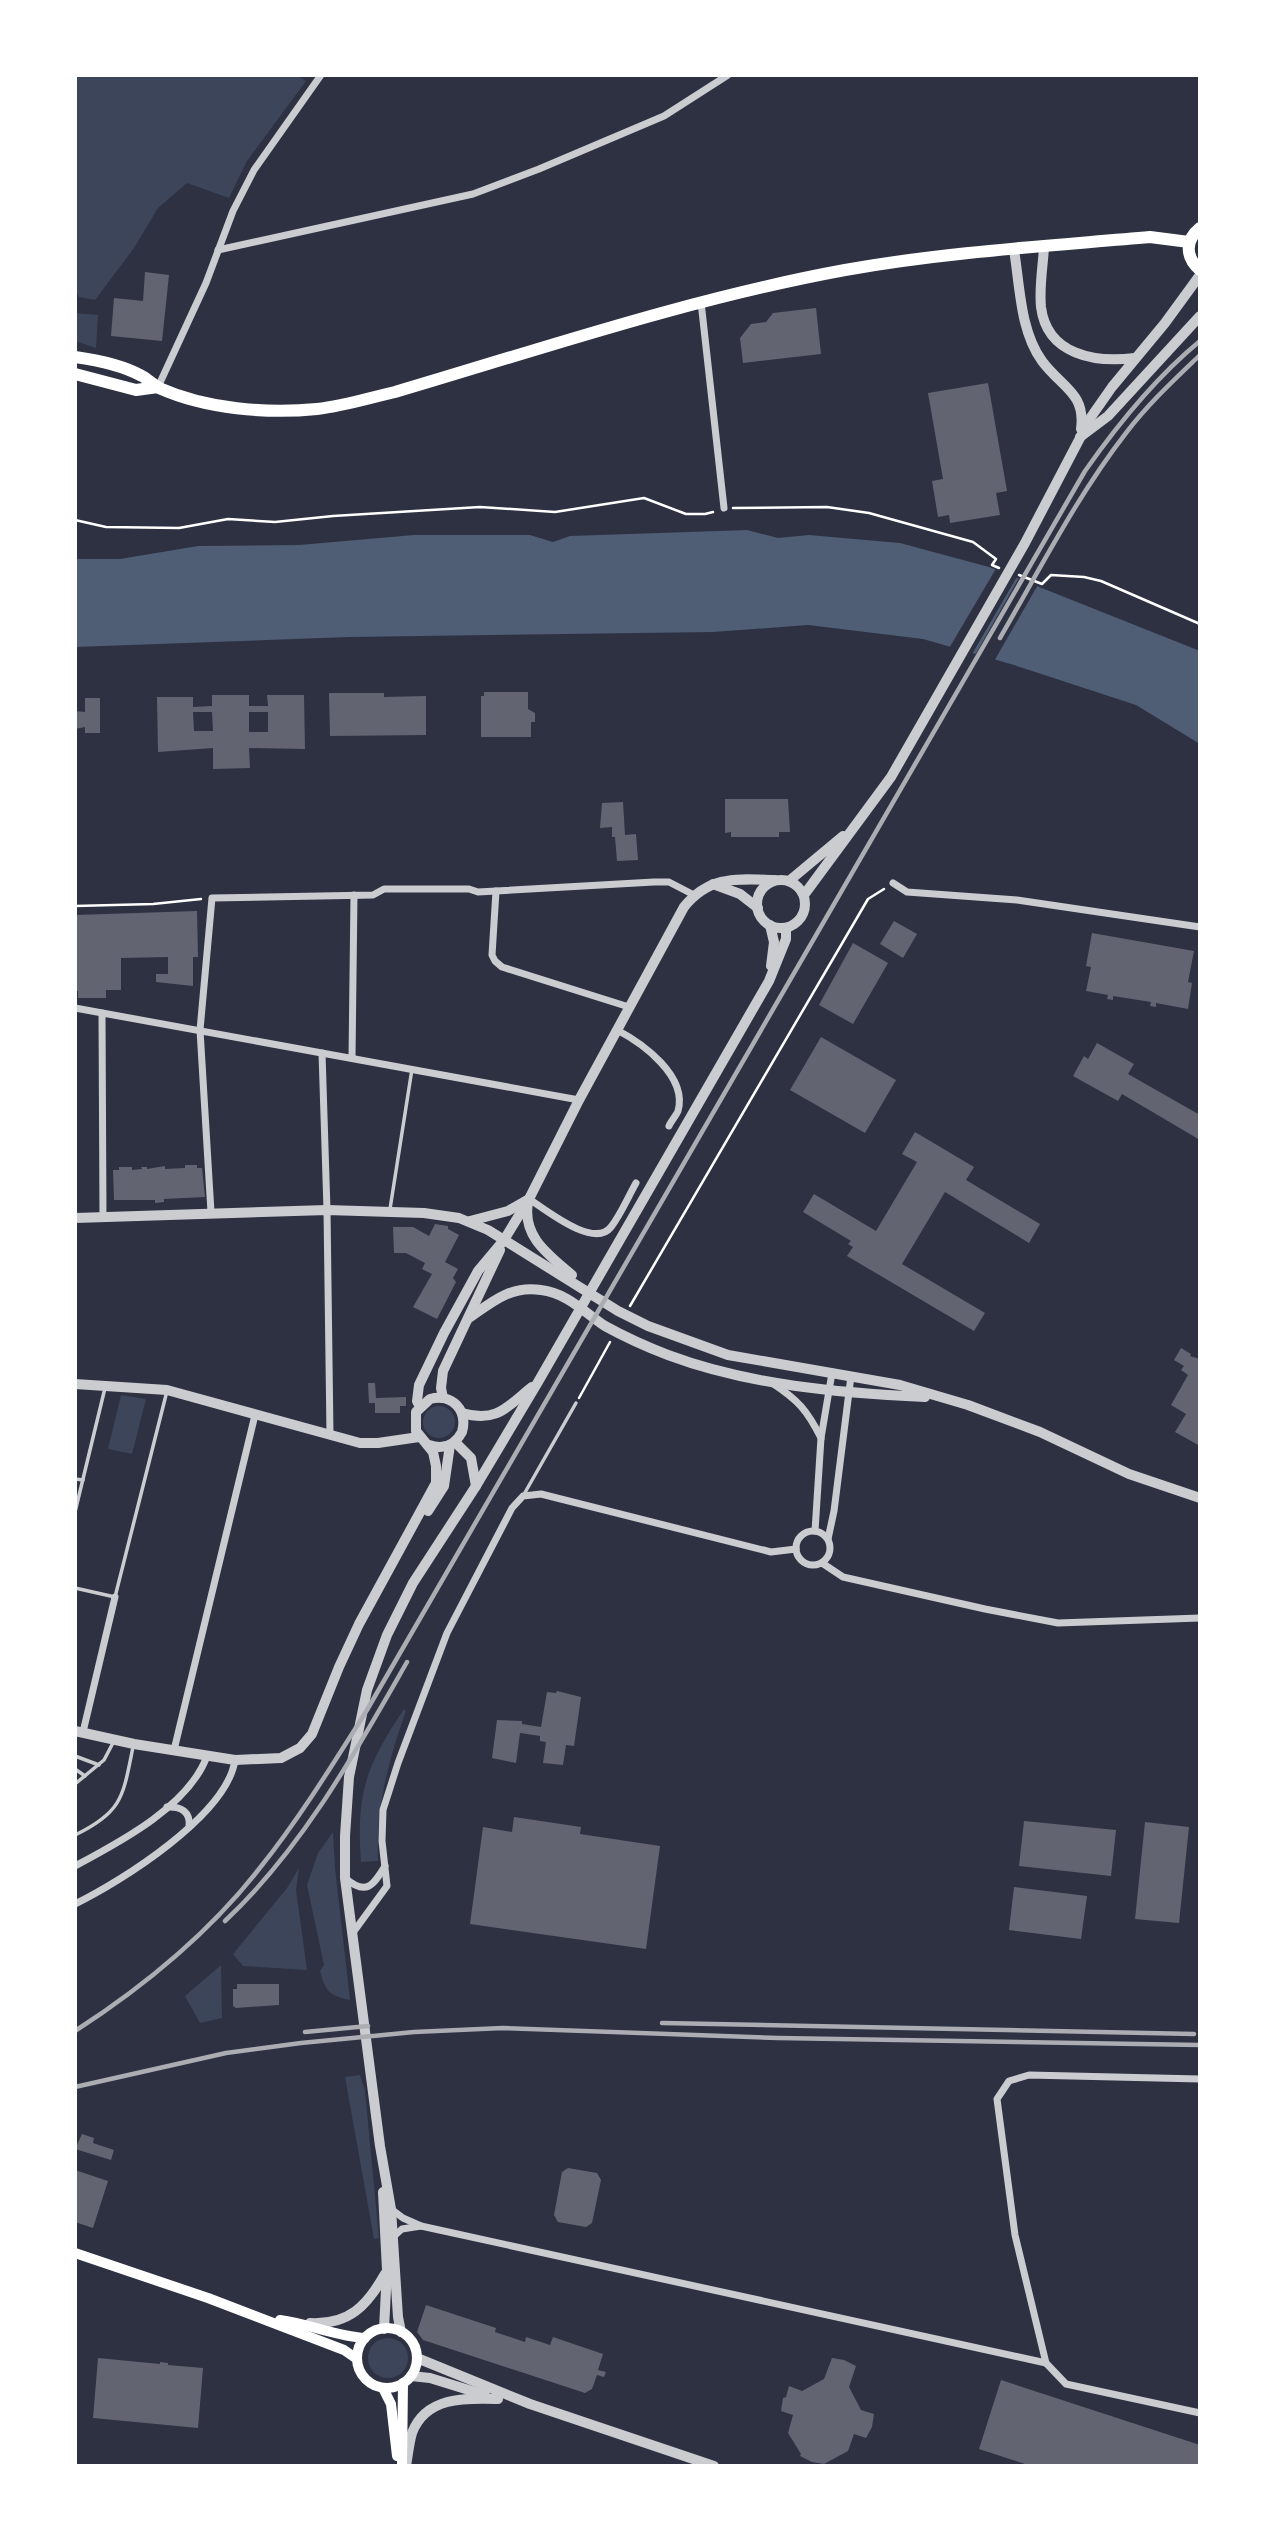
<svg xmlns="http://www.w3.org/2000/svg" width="1275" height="2541" font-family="Roboto,sans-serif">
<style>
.green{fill:#3c4559}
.water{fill:#4f5d75}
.pier{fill:#2d3142}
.building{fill:#626471;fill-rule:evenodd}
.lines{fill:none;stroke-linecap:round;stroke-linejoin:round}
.path{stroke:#fff;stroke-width:2.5}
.service{stroke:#caccd0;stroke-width:3.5}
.minor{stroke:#caccd0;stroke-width:7}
.tertiary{stroke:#caccd0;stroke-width:10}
.secondary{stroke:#fff;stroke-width:10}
.primary{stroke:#fff;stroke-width:12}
.rail{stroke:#abadb3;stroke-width:4.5}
</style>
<rect width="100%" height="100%" fill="#2d3142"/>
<!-- green -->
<g class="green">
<path d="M75 75H296L306 81 247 161 229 198 187 183 158 208 134 248 95 300 79 297 75 289Z"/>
<path d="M75 313 98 315 96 348 75 341Z"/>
<path d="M121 1395 146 1399 132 1454 108 1449Z"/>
<circle cx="439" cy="1422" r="16"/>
<path d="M404 1709 406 1711C388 1761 376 1808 378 1861L361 1862C356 1793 366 1766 404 1709Z"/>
<path d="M333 1832 335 1868 350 2000C329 1996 325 1990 320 1971L324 1965 307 1885 318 1853Z"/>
<path d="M299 1868 296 1890 307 1970 243 1966 233 1954 287 1888Z"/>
<path d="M221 1965 222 2018 200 2023 185 1996Z"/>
<path d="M360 2075 365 2091 379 2238 374 2239 345 2077Z"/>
<circle cx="388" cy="2358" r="20"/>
</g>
<!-- water -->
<path class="water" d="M747 530 778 538 809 535 900 543 989 567 1200 651V744L1136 705 1014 665 923 639 808 625 713 632 349 637 75 647V559H120L198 546 299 545 414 535H530L553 542 570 536Z"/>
<!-- pier -->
<g class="pier">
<path d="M997 567 1018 575 971 656 948 650Z"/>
<path d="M1020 576 1039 583 993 663 974 657Z"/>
</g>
<!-- building -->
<g class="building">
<path d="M145 272 169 275 162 341 111 336 114 298 143 301Z"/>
<path d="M816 308 821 354 743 363 740 338 751 324 766 322 773 313Z"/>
<path d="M988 383 1007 491 996 493 1000 515 950 523 949 515 938 517 932 481 943 479 928 393Z"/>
<path d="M484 692H528V709L535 713V722H531V737H481V696H484Z"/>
<path d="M329 693H384V697L426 696V735L330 736Z"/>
<path d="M212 695H249V706H268L267 695H304L305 749 249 748 250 768 213 769V748L158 752 157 697H193V707L212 706ZM193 712H212L213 731H194ZM249 712H268V732H249Z"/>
<path d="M85 698H100V733H85V727L75 729V711L85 712Z"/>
<path d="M725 799H788L790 832H779V837H731V832L725 833Z"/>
<path d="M623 802 625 835 636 834 638 860 617 861 615 837H612V827L600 828 602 803Z"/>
<path d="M197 911 198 957H193V986L156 982V974H168V957L121 958V990H106V998H78V991H75V915Z"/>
<path d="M894 921 917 934 903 958 880 944Z"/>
<path d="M1092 933 1194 951 1188 982 1192 983 1188 1009 1156 1003V1007L1150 1006 1151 1002 1113 996V1000L1107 999 1108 995 1086 991 1091 967 1086 966Z"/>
<path d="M853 943 888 963 853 1024 819 1005Z"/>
<path d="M821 1037 896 1080 865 1133 790 1090Z"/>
<path d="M1097 1043 1134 1064 1128 1074 1200 1115V1140L1122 1094 1118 1101 1073 1076 1084 1056 1088 1059Z"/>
<path d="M915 1132 974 1167 966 1180 1040 1224 1029 1243 945 1192 902 1264 985 1313 974 1331 847 1256 853 1247 848 1244 851 1241 803 1212 814 1194 876 1231 917 1162 902 1154Z"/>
<path d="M185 1165H197V1168H202L205 1197 164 1199V1202L155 1203V1200H114L113 1170H119V1167H132V1170L142 1169 141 1167H147V1169L165 1166V1169L185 1168Z"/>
<path d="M435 1224 448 1226V1229L459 1235 445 1262 458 1269 453 1278 456 1282 437 1319 413 1307 432 1274 422 1269 425 1263 406 1253H394L393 1227H413L429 1236Z"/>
<path d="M1181 1348 1191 1354 1190 1356 1200 1359V1446L1175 1432 1186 1414 1171 1405 1188 1375 1181 1370 1184 1366 1174 1360Z"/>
<path d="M368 1383H375L376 1398 406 1397V1406H400V1413H375V1403H369Z"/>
<path d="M557 1691 581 1697 574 1746 566 1745 563 1765 543 1763 546 1742 540 1741V1736L520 1733 516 1763 492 1758 497 1720 522 1721V1724L541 1727 547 1692 556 1693Z"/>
<path d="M514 1817 581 1827 580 1834 660 1846 646 1949 470 1924 483 1827 512 1832Z"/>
<path d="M1024 1821 1116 1830 1111 1876 1019 1866Z"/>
<path d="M1145 1822 1189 1827 1179 1923 1135 1919Z"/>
<path d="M1014 1887 1087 1896 1081 1939 1009 1930Z"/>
<path d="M237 1984H279V2005L236 2008 233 2006V1989H237Z"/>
<path d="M82 2134 94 2138 93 2143 114 2150 111 2160 75 2149Z"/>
<path d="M568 2168 597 2173 601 2180 592 2223 586 2227 558 2222 554 2215 562 2172Z"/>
<path d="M75 2170 108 2181 93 2228 75 2222Z"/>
<path d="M426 2305 496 2328 495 2332 525 2342 526 2337 550 2345 553 2337 603 2354 598 2370 606 2372 604 2377 597 2375 592 2389 585 2393 423 2340 417 2332Z"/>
<path d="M98 2358 160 2364V2362L168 2363V2365L203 2368 198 2428 93 2418Z"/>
<path d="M832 2358 844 2360 856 2366 849 2387 861 2410 874 2414 872 2427 866 2438 854 2434 848 2451 824 2464 812 2462 800 2456 801 2454 788 2433 793 2415 781 2411 783 2398 786 2397 789 2386 802 2391 824 2379Z"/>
<path d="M1001 2380 1200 2445V2466H1031L979 2449Z"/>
</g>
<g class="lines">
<!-- path -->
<g class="path">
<path d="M733 508 827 507 869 513 973 542 996 559 992 565 999 568"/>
<path d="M75 520 106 527 179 528 228 519 275 522 333 516 480 507 555 512 644 498 686 514H705L713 512"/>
<path d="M1019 575 1042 584 1051 575 1084 577 1101 581 1200 624"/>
<path d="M75 906 153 904 201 899"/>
<path d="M630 1306 868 899 884 889"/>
<path d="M579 1398 610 1342"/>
</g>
<!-- service -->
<g class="service">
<path d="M390 1209 412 1069"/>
<path d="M75 1479 83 1480"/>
<path d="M523 1496 576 1403"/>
<path d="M75 1512 105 1388"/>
<path d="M75 1588 115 1597 167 1391"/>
<path d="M75 1756 99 1765"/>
<path d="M75 1769 85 1776"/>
<path d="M75 1784 104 1760 114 1741"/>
<path d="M75 1835C123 1812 123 1796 133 1747"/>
</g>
<!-- minor -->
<g class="minor">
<path d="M218 250 473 194 539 169 664 116 728 75"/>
<path d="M701 302 724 508"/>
<path d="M158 387 206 283 233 211 254 170 321 75"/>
<path d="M893 883 907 892 1017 900 1200 927"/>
<path d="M496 891 492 955 495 961 502 967 629 1007"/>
<path d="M75 1008 579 1100"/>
<path d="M102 1013 103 1217"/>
<path d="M617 1030C642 1043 688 1076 678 1111 676 1116 671 1121 669 1126"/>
<path d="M322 1053 327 1210 330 1434"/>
<path d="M352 1058 354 895"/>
<path d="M529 1199C546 1210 594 1249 611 1227 621 1214 628 1197 636 1183"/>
<path d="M211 1212 200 1030 212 898 373 895 384 889H469L478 892 496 891 654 882H669L694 895"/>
<path d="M772 1383C798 1400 807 1410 821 1438"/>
<path d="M815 1531 821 1438 832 1373"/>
<circle cx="813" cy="1548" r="17"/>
<path d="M828 1539 834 1511 851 1376"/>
<path d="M822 1563 843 1577 985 1609 1058 1623 1200 1618"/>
<path d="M83 1732 115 1597"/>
<path d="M174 1750 255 1415"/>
<path d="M167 1807C181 1806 191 1812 189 1827"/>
<path d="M75 1866C120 1842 189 1806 207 1756"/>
<path d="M345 1878C366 1896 373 1886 385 1866"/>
<path d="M75 1904C122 1881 227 1815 235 1760"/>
<path d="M352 1934 387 1886 382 1841 383 1810 398 1763 447 1633 512 1508 523 1496 541 1494 771 1552 796 1549"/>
<path d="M1200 2079 1029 2075 1009 2081 997 2099 1015 2235 1046 2363 1066 2384 1200 2413"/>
<path d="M391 2209 403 2218 421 2226 1046 2363"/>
<path d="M393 2237 402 2229 421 2226"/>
</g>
<!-- tertiary -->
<g class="tertiary">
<path d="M1044 247C1043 266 1039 287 1041 307 1047 355 1095 363 1135 358"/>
<path d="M1014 250C1020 286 1020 331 1042 361 1061 387 1086 393 1081 429"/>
<path d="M1080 437 1108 416 1200 316"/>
<circle cx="781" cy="904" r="24"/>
<path d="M789 881 843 836"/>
<path d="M713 884 740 894 758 908"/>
<path d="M804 895 891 777 1025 543 1091 417 1112 387 1165 323 1200 275"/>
<path d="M770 925 774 942 771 966"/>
<path d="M528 1203C522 1237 549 1255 572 1275"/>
<path d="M75 1218 327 1210 424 1213 459 1218 488 1230 618 1311 648 1326 728 1355 900 1385 968 1405 1040 1432 1129 1474 1200 1498"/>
<path d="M470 1221 508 1211 529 1199"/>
<path d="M469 1318C492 1302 511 1285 541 1290 567 1293 584 1312 605 1326 625 1337 647 1347 668 1355 748 1385 839 1393 925 1397"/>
<path d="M75 1384 167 1390 360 1443H378L419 1437"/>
<path d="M443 1398 441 1388 443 1371 500 1250"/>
<path d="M420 1407 417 1401 419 1385 444 1333 478 1271 504 1240 529 1199 579 1100 684 907C710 875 737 879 775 880"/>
<path d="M462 1413C497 1423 507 1407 532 1387"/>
<path d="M455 1442 471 1458 476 1486"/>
<path d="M428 1511 444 1486 450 1445"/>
<path d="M75 1731 134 1744 235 1760 281 1758 300 1748 312 1734 339 1667 359 1624 436 1483V1466L433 1452 416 1431V1412L430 1399C452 1393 468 1410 462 1432 455 1445 443 1450 429 1445"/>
<path d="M383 2192 387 2270 384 2329"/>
<path d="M310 2323C349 2325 367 2306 385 2274"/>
<path d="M401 2332 398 2317 391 2209 380 2146 345 1878V1836L349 1777 367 1690 387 1635 413 1583 476 1486 538 1382 769 981 786 939V928"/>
<path d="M417 2358 530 2404 714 2466"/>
<path d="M411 2376 430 2378 485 2395"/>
<path d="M406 2466C408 2455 409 2443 412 2433 426 2396 466 2398 498 2399"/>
</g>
<!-- secondary -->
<g class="secondary">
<path d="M75 2253 208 2298 344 2350 357 2359"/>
<path d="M280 2320C309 2324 336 2336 365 2338"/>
<circle cx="387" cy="2358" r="30"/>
<path d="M383 2388 391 2404 397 2456"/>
<path d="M402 2466 403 2383"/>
</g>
<!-- primary -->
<g class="primary">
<path d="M1200 228C1185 240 1185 257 1200 270"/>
<path d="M75 357C97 360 122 365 142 376 148 379 153 385 159 388 206 409 267 414 317 409 344 406 369 398 395 392 544 348 692 298 845 270 945 252 1048 246 1150 237L1189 242"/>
<path d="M75 374 136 390 158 387"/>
</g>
<!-- rail -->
<g class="rail">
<path d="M1000 638C1040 569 1077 496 1126 433 1148 404 1174 380 1200 355"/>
<path d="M225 1921C302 1849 355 1753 407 1662"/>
<path d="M662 2023 1194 2034"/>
<path d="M75 2031C143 1987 209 1933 259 1869 299 1819 333 1764 367 1710L1085 471C1118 424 1155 378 1200 341"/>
<path d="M305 2032 368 2026"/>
<path d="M75 2087 226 2053 301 2043 414 2032 503 2028 778 2038 1200 2045"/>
</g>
</g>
<!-- border -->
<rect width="1275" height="2541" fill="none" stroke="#ffffff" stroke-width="154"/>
</svg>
